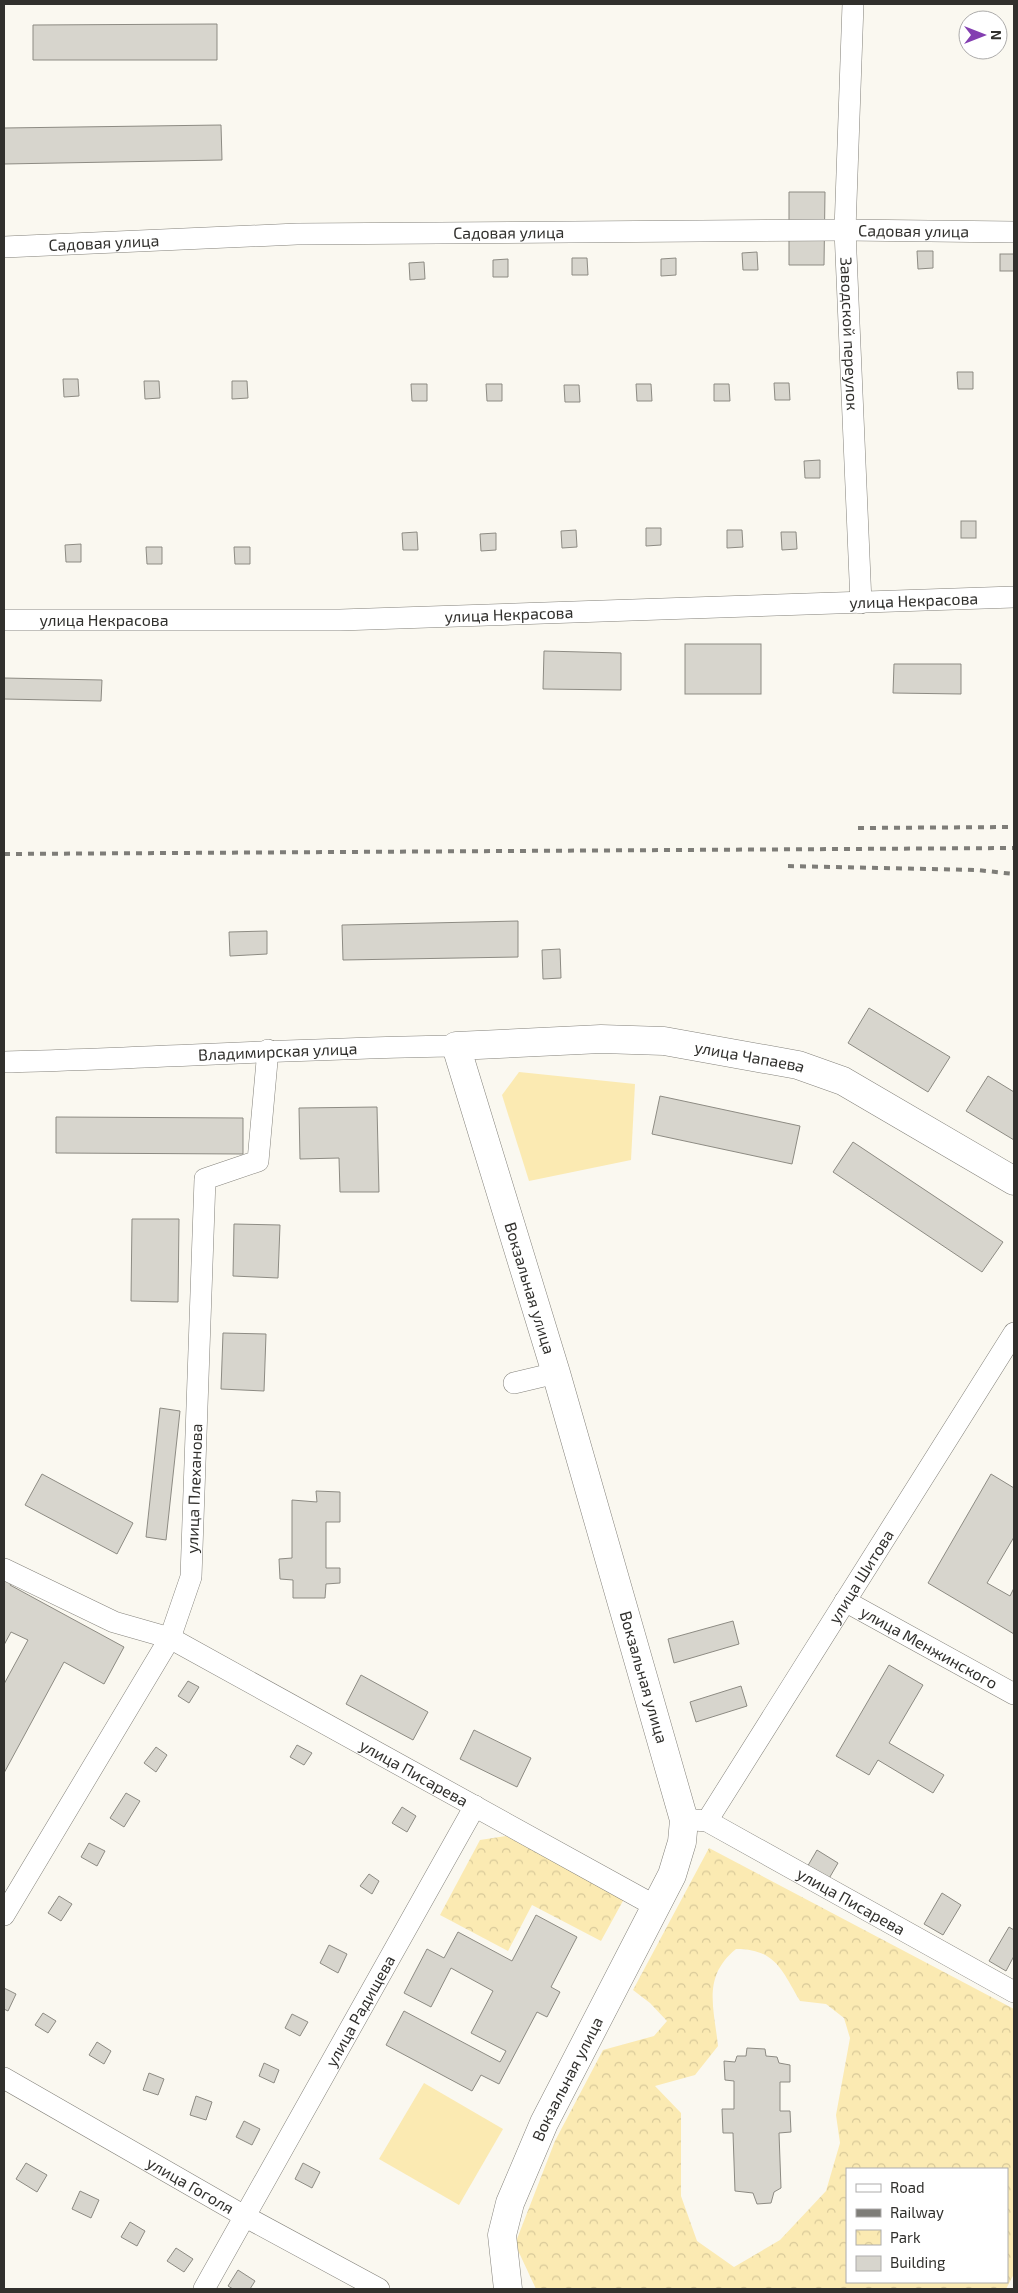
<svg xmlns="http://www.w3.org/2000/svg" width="1018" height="2293" font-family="'Exo 2',sans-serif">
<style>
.grass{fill:#fbeab2}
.park{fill:url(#park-crowns);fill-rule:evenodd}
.building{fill:#d7d5cd;stroke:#8d8b83}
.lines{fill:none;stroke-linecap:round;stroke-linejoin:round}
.minor-casing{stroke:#84827b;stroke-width:22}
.major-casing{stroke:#84827b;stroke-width:29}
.minor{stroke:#fff;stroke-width:21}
.major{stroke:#fff;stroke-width:28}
.rail{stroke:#7e7d78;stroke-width:4;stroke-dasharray:6 6;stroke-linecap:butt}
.labels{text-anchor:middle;stroke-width:4.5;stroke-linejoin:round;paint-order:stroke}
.street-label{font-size:16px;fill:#31302d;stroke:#fff}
</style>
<defs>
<pattern id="park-crowns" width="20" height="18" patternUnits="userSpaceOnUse" patternTransform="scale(1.25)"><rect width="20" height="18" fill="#fbeab2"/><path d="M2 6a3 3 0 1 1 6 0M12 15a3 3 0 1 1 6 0" fill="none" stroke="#d8c999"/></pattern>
</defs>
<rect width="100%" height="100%" fill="#faf8f0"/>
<!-- grass -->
<g class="grass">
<path d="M519 1072 635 1084 631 1160 529 1181 502 1095Z"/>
<path d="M424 2083 503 2129 459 2205 379 2159Z"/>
</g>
<!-- park -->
<g class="park">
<path d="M506 1836 624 1899 601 1941 532 1905 508 1951 440 1915 480 1840Z"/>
<path d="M709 1848 1014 2009V2274L1006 2289H536L515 2244 555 2141 603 2050 654 2036 667 2021 650 2003 633 1990ZM736 1949C776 1949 782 1971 800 2001L826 2004 844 2018 850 2038 836 2115 840 2143 826 2191 780 2240 734 2267 697 2241 681 2196V2113L655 2086 695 2075 718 2046C714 2007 702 1977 736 1949ZM847 2169H1007V2282H847Z"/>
</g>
<!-- building -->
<g class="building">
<path d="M217 24V60H33V25Z"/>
<path d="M221 125 222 160 4 164V128Z"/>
<path d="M789 192H825L824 265H789Z"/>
<path d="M917 251H933V268L918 269Z"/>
<path d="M757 252 758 270H743L742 253Z"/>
<rect x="1000" y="254" width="14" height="17"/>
<path d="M572 258H587L588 275H572Z"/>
<path d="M676 258V275L661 276V259Z"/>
<path d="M508 259V277H493V260Z"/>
<path d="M424 262 425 279 410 280 409 263Z"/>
<path d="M957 372H973V389H958Z"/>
<path d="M63 379H78L79 396 64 397Z"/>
<path d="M144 381H159L160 398 145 399Z"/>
<path d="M232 381H247L248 398 232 399Z"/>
<path d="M774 383H789L790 400H775Z"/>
<path d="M411 384H427V401H412Z"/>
<path d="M486 384H502V401H487Z"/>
<path d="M636 384H651L652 401H637Z"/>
<path d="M714 384H729L730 401H714Z"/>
<path d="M564 385H579L580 402H565Z"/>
<path d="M820 460V478H805L804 461Z"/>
<rect x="961" y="521" width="15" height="17"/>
<path d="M646 528H661V545L646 546Z"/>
<path d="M576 530 577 547 562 548 561 531Z"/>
<path d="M727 530H742L743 547 727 548Z"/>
<path d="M417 532 418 550H403L402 533Z"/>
<path d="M781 532H796L797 549 782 550Z"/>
<path d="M496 533V550L481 551 480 534Z"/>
<path d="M81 544V562H66L65 545Z"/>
<path d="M146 547H162V564H147Z"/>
<path d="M234 547H250V564H235Z"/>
<rect x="685" y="644" width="76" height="50"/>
<path d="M544 651 621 653V690L543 689Z"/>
<path d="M894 664H961V694L893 693Z"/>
<path d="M4 678 102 680 101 701 4 699Z"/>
<path d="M518 921V957L343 960 342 925Z"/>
<path d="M267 931V954L230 956 229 932Z"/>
<path d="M560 949 561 978 543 979 542 950Z"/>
<path d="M869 1008 950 1057 928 1092 848 1043Z"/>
<path d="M988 1076 1014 1092V1140L966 1111Z"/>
<path d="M660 1096 800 1126 792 1164 652 1134Z"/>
<path d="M377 1107 379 1192H340L339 1158 300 1159 299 1108Z"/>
<path d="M56 1117 243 1118V1154L56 1153Z"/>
<path d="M853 1142 1003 1242 982 1272 833 1172Z"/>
<path d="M132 1219H179L178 1302 131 1301Z"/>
<path d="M234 1224 280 1225 278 1278 233 1276Z"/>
<path d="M223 1333 266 1334 264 1391 221 1389Z"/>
<path d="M160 1408 180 1411 166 1540 146 1537Z"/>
<path d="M42 1474 133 1523 117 1554 25 1505Z"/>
<path d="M991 1474 1014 1488V1537L987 1583 1010 1596 1014 1588V1634L928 1583Z"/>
<path d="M316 1491 340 1492V1522H326V1568H340V1583L326 1584 325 1598H293V1580L280 1579 279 1559 292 1558V1500L317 1502Z"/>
<path d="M4 1571 14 1577 10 1585 124 1647 104 1684 64 1662 4 1773V1684L28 1640 11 1632 4 1645Z"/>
<path d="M733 1621 739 1644 674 1663 668 1639Z"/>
<path d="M889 1665 923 1685 889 1743 944 1775 933 1793 878 1760 869 1775 836 1756Z"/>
<path d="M361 1675 428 1712 413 1740 346 1704Z"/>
<path d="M188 1681 199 1687 189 1703 178 1696Z"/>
<path d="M741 1686 747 1706 696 1722 690 1702Z"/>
<path d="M474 1730 531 1758 517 1787 460 1759Z"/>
<path d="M297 1745 312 1753 304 1765 290 1757Z"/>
<path d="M156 1747 167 1755 156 1772 144 1763Z"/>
<path d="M126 1793 140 1801 124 1827 110 1818Z"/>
<path d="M402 1807 416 1816 407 1832 392 1823Z"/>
<path d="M89 1843 105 1851 97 1866 81 1857Z"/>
<path d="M817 1850 838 1863 827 1882 806 1869Z"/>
<path d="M369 1874 379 1881 372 1894 360 1886Z"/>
<path d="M942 1893 961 1905 943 1935 924 1924Z"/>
<path d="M59 1896 72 1904 61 1921 48 1913Z"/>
<path d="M536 1915 577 1937 551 1987 560 1992 547 2017 537 2012 499 2084 481 2075 472 2091 386 2045 404 2011 500 2062 506 2051 471 2033 493 1991 451 1968 431 2007 404 1993 427 1949 444 1958 458 1932 512 1961Z"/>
<path d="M1009 1927 1014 1930V1956L1006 1971 989 1961Z"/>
<path d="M329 1945 347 1954 338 1973 320 1963Z"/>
<path d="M4 1988 16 1994 8 2011 4 2009Z"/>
<path d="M43 2013 56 2021 48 2033 35 2025Z"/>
<path d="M292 2014 308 2022 300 2036 285 2028Z"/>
<path d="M97 2042 111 2051 104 2064 89 2055Z"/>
<path d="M747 2048 765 2049 766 2056 777 2057 779 2063 790 2065V2082H780V2111H790L791 2132 779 2133 781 2188 774 2192 771 2203 757 2204 753 2193 735 2191 733 2133H723L722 2109H734V2081L725 2080 724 2061 735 2062 737 2056H746Z"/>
<path d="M264 2063 279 2070 274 2083 259 2076Z"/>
<path d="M149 2073 164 2079 158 2095 143 2090Z"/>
<path d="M196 2096 212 2102 206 2120 190 2115Z"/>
<path d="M244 2121 260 2129 252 2145 236 2137Z"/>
<path d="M26 2163 47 2175 37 2192 16 2179Z"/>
<path d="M303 2163 320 2172 312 2188 295 2179Z"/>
<path d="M80 2191 99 2200 91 2218 72 2209Z"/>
<path d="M130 2222 145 2231 137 2246 121 2237Z"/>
<path d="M176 2248 193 2259 184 2272 167 2261Z"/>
<path d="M238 2270 255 2281 250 2289H233L228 2286Z"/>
</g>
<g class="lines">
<defs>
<g id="minor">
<path id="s1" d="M853 4 845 230 861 603"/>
<path id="s2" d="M4 247 297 234 845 230 1014 232"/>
<path id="s3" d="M4 620H340L1014 597"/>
<path id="s4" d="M4 1062C155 1058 305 1048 456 1046"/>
<path d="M514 1383 556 1373"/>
<path id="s5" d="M4 1569 114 1622 170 1638 657 1907"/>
<path id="s6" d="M845 1601 1014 1694"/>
<path id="s7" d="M694 1820 707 1821 1014 1992"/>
<path id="s8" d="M707 1821 1014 1333"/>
<path id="s9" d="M4 1915 170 1638 191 1577 205 1179 258 1161 268 1050"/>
<path id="s10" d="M4 2078 246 2217 379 2289"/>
<path id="s11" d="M204 2289 475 1806"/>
</g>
<g id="major">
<path id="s12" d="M508 2289 502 2235 510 2203 544 2123 672 1875 682 1842 684 1820 556 1373 456 1046 601 1039 664 1041 798 1065 843 1081 1014 1181"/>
</g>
</defs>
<!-- minor casing -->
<use href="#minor" class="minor-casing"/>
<!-- major casing -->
<use href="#major" class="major-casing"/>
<!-- minor -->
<use href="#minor" class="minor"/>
<!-- major -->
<use href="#major" class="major"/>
<!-- rail -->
<g class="rail">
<path d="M858 828 1014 827"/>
<path d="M4 854 1014 848"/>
<path d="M788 866 977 870 1014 874"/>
</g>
</g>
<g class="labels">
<!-- street labels -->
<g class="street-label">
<text dy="6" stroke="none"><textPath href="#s2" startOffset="910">Садовая улица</textPath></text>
<text dy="6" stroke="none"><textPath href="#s2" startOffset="505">Садовая улица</textPath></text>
<text dy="6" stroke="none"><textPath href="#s2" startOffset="100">Садовая улица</textPath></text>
<text dy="6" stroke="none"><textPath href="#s1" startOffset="330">Заводской переулок</textPath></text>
<text dy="6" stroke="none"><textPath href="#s3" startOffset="910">улица Некрасова</textPath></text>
<text dy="6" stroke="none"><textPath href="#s3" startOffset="505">улица Некрасова</textPath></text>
<text dy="6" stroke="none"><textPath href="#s3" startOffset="100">улица Некрасова</textPath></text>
<text dy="6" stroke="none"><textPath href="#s4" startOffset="274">Владимирская улица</textPath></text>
<text dy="6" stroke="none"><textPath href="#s12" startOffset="1612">улица Чапаева</textPath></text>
<text transform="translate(530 1288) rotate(73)" y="6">Вокзальная улица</text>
<text dy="6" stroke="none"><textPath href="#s9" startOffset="476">улица Плеханова</textPath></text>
<text dy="6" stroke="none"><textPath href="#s8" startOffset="289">улица Шитова</textPath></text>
<text dy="6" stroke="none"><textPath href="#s6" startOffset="96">улица Менжинского</textPath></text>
<text transform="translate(644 1677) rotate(74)" y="6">Вокзальная улица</text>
<text dy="6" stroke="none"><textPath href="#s5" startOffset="459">улица Писарева</textPath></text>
<text dy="6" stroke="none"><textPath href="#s7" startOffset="178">улица Писарева</textPath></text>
<text dy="6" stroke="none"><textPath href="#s11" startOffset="319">улица Радищева</textPath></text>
<text dy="6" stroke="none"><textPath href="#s12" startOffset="224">Вокзальная улица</textPath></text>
<text dy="6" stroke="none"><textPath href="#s10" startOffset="215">улица Гоголя</textPath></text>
</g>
</g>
<!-- border -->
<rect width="1018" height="2293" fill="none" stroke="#31302d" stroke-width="10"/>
<!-- legend -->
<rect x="846" y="2168" width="162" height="115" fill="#ffffff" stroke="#adacab"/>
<rect x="856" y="2184" width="25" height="8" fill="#ffffff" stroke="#adacab"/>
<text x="890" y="2193" font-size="15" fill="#31302d">Road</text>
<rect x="856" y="2209" width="25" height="8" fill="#7e7d78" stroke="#adacab"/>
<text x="890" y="2218" font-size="15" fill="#31302d">Railway</text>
<rect x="856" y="2230" width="25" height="15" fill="url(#park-crowns)" stroke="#adacab"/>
<text x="890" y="2243" font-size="15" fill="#31302d">Park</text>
<rect x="856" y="2256" width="25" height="15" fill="#d7d5cd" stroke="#adacab"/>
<text x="890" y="2268" font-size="15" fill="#31302d">Building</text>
<!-- north arrow -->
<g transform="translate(983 35) rotate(90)"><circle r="24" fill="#ffffff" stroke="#adacab"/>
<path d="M0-4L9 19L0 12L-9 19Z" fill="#833eb1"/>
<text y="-8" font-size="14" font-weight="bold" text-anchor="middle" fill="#31302d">N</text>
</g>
</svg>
